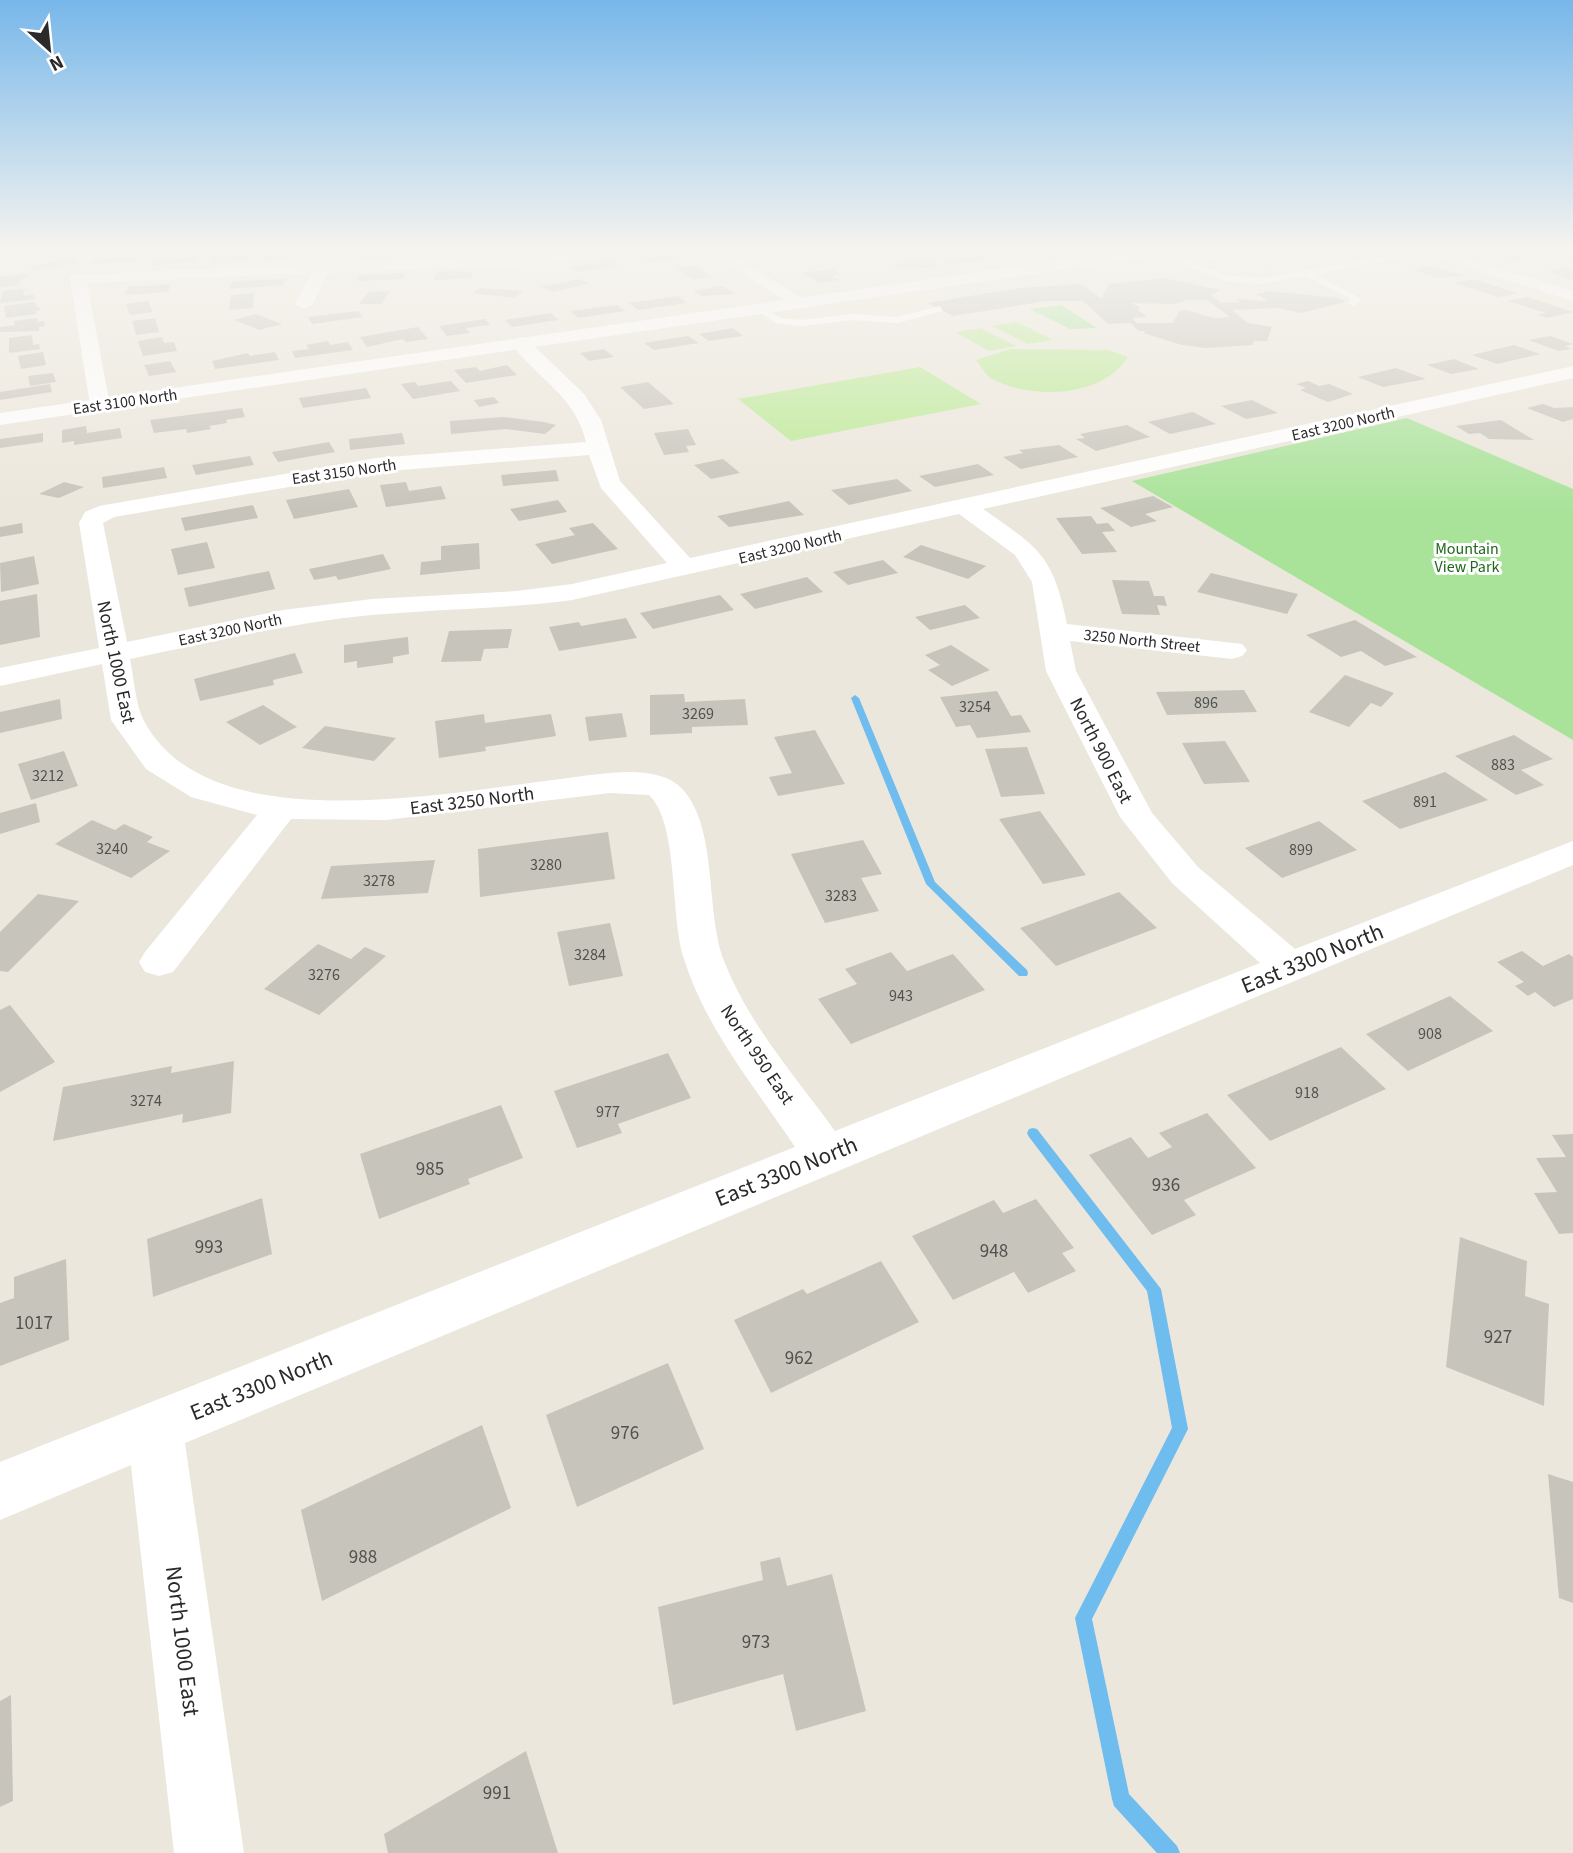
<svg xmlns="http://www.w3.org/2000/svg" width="1573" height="1853" font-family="'Source Sans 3',sans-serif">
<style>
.green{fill:#a9e399}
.pitch{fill:#bbea94}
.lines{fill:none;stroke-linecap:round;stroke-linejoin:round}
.stream{fill:#6fbcee;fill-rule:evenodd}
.building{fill:#c7c5bb;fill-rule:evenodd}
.lane{fill:#fff;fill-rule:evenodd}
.street{fill:#fff;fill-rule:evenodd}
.secondary{fill:#fff;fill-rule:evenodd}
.labels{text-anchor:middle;stroke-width:6;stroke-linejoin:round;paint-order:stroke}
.far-street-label{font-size:16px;fill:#2a2a2a;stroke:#fff}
.far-park-label{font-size:16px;fill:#20671a;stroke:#fff}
.number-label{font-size:16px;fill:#51514e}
.street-label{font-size:19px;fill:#2a2a2a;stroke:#fff}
.near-number-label{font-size:19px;fill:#51514e}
.near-street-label{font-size:23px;fill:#2a2a2a;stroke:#fff}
</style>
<rect width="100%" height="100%" fill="#ece7dc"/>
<!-- green -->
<g class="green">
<path d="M1061 305 1097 328 1070 329 1030 309Z"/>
<path d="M1407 418 1573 489V740L1132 481Z"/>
</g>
<!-- pitch -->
<g class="pitch">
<path d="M1017 322 1053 340 1027 344 992 326Z"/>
<path d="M981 328 1016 346 989 351 955 332Z"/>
<path d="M1010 349 1108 350 1128 357C1103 397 1034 400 994 380 987 377 981 366 976 360Z"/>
<path d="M920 367 981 404 791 441 738 399Z"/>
</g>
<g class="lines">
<!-- stream -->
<g class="stream">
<path d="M855 695 859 698 935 882 1027 970 1028 973 1027 976H1019L926 884 851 698Z"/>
<path d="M1033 1128 1037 1129 1161 1289 1188 1429 1092 1619 1129 1794 1177 1846 1180 1853H1157L1114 1806 1112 1799 1075 1618 1172 1428 1147 1291 1029 1137 1027 1133 1029 1129Z"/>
</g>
</g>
<!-- building -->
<g class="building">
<path d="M267 250H281L279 253 309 250 307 257 264 260Z"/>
<path d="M990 250H1025L1034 253 1008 258Z"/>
<path d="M679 252 687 257 645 263 637 257Z"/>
<path d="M1505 252 1529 259 1510 262 1492 254Z"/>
<path d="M256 254 253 260 210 262 213 256Z"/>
<path d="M981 254 991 259 949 265 940 260Z"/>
<path d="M138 256 135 262 92 264 96 257Z"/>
<path d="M198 257 197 262 152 265 154 260Z"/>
<path d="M74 258 78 264 33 270 30 266Z"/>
<path d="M926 259 942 267 902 269 892 264Z"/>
<path d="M609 260 619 265 578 272 568 267Z"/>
<path d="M694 265 712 277 693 279 675 268Z"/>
<path d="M1428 266 1443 269 1463 276 1435 277 1413 270Z"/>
<path d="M1561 268 1573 271V281L1550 272Z"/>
<path d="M831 269 842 274 832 276 840 280 820 283 801 273Z"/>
<path d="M437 272 455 271 473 272 471 278 434 280Z"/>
<path d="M30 273 15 286 0 287V277Z"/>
<path d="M405 273 404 279 356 281 358 275Z"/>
<path d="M1164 278 1221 290 1211 295 1221 303 1240 302 1236 299 1267 301 1257 294 1268 291 1339 298 1345 302 1301 313 1278 308 1232 310 1248 323 1272 327 1267 341H1254L1253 345 1206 348 1182 345 1143 333 1145 331H1139L1130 323 1108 324 1083 301H1047L953 316 927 303 1021 288 1081 284 1100 298 1105 297 1102 296 1110 284ZM1186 300H1207L1230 317 1213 318 1187 310 1179 311 1173 323H1137L1132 318 1147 317 1138 310 1140 307 1130 303 1175 304Z"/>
<path d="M286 279 283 285 229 289 233 281Z"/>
<path d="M578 279 590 283 553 292 541 287Z"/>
<path d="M1473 279 1517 293 1498 297 1454 283Z"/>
<path d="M171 284 168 292 124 295 128 287Z"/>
<path d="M722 286 736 294 702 296 693 291Z"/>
<path d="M23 288 24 296 34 294 35 299 0 303 3 291Z"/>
<path d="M480 288 524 291 514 298 472 293Z"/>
<path d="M390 291 381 304H359L368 292Z"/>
<path d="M254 293 253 308 229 310 231 295Z"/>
<path d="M678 296 686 303 638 310 629 303Z"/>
<path d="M1527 297 1573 312 1547 318 1537 315 1546 313 1508 301Z"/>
<path d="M148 301 153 312 130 315 126 304Z"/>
<path d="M34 302 41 310 36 311 37 314 6 318 4 306Z"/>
<path d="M617 305 625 311 578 318 570 311Z"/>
<path d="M358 311 363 317 312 324 308 317Z"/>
<path d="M551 313 558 320 512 327 505 320Z"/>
<path d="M256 314 282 324 259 330 234 320Z"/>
<path d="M37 318 38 322 44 321 45 326 39 327V331L0 332V327L15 325 14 321Z"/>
<path d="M155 318 159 332 136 335 132 321Z"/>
<path d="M485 319 490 325 466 328 470 333 447 336 439 326Z"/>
<path d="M418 327 428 339 406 342 403 339 367 347 360 337Z"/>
<path d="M733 328 743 336 709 341 699 334Z"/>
<path d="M32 335 33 345 39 344 40 349 9 353V338Z"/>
<path d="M688 336 699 343 654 350 644 343Z"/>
<path d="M1550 336 1573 344 1565 346 1571 349 1559 351 1528 340Z"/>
<path d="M162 337 164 343 174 342 177 351 143 356 138 341Z"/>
<path d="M328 341 330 345 348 342 353 350 295 358 292 351 309 349 306 345Z"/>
<path d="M1514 345 1540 354 1497 364 1472 355Z"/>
<path d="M604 349 614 357 589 361 580 353Z"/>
<path d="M43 352 46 365 21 369 18 356Z"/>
<path d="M275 352 279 360 215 369 212 361 248 353 250 356Z"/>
<path d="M1454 359 1479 369 1451 374 1427 365Z"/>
<path d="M170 361 176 372 149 376 144 365Z"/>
<path d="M507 365 517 375 466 383 454 370 476 367 480 371Z"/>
<path d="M1396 368 1426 379 1383 387 1358 377Z"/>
<path d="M53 373 56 382 30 386 28 376Z"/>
<path d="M451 381 460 391 413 399 401 384 415 382 418 386Z"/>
<path d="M1308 381 1319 386 1329 384 1353 394 1328 402 1300 390 1306 388 1296 384Z"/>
<path d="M648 382 674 404 644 409 620 387Z"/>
<path d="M50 384 52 392 0 400V392Z"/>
<path d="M366 388 371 398 303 408 299 398Z"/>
<path d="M494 397 499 403 479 407 474 400Z"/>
<path d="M1252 400 1278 413 1246 419 1221 406Z"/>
<path d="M1543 404 1554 408 1573 407V419L1563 422 1527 408Z"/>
<path d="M242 408 245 417 226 420 227 423 209 426 211 429 187 433 186 429 154 433 150 420Z"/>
<path d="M1193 412 1216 424 1170 434 1148 422Z"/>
<path d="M503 417 544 422 556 425 545 434 506 429 451 434 450 421Z"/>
<path d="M1501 420 1534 440 1489 439 1480 433 1469 434 1456 426Z"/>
<path d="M1127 425 1150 437 1096 451 1076 439 1085 438 1080 434Z"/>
<path d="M86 426 87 433 120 428 122 438 74 445V441L62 443V430Z"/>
<path d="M688 429 696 445 686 446 689 452 664 455 654 433Z"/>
<path d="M43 433V442L0 448V439Z"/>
<path d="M402 433 405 444 350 450 349 439Z"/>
<path d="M329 442 335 452 278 462 272 452Z"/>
<path d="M1059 445 1078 457 1021 469 1003 457 1023 453 1019 450Z"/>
<path d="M250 456 254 465 196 475 192 465Z"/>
<path d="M723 459 740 473 711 479 694 465Z"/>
<path d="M978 464 994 475 935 487 919 476Z"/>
<path d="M164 467 167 478 103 488 102 477Z"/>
<path d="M556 470 559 481 503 486 501 475Z"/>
<path d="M897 479 912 491 849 505 831 490Z"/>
<path d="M64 482 84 487 59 498 39 494Z"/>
<path d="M406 482 409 491 441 486 446 499 386 507 380 485Z"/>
<path d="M349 489 358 507 294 519 286 500Z"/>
<path d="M1153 496 1173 507 1145 514 1157 521 1131 527 1100 508Z"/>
<path d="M558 500 567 512 519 521 510 509Z"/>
<path d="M789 501 804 515 729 527 717 516Z"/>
<path d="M253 505 258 518 185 531 181 518Z"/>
<path d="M1091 516 1097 524 1108 523 1115 531 1102 532 1117 552 1082 554 1056 518Z"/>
<path d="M22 523 23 533 0 537V527Z"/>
<path d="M593 523 618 549 552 564 535 544 575 535 569 528Z"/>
<path d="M207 542 215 568 178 575 171 549Z"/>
<path d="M479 543 480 569 420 575 421 562 441 560V546Z"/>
<path d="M921 545 986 566 968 579 903 557Z"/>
<path d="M383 554 391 569 338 580 336 576 314 580 309 569Z"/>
<path d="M34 556 39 584 1 592 0 563Z"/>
<path d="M883 560 898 573 848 585 833 572Z"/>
<path d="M269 571 275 589 189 607 184 588Z"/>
<path d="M1211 573 1298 594 1287 614 1197 592Z"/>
<path d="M807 577 823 592 755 609 740 594Z"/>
<path d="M1112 580 1149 581 1154 596H1164L1167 606 1157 605 1160 615 1122 614Z"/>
<path d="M37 594 40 637 0 645V601Z"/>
<path d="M720 595 734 610 653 629 640 613Z"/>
<path d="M965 605 980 618 930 630 915 617Z"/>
<path d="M626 618 637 638 559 651 549 627 579 622 581 626Z"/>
<path d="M1355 620 1417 657 1385 666 1361 651 1341 657 1306 635Z"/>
<path d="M512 629 508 648 484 649 481 661 441 662 449 631Z"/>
<path d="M408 637 409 654 393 657V663L357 668V661L344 663V645Z"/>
<path d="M951 645 990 670 952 686 928 670 940 665 925 655Z"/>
<path d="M295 653 303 673 273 680 274 685 200 701 194 679Z"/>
<path d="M1345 675 1394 693 1381 707 1371 703 1349 727 1309 712Z"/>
<path d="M1244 690 1257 712 1167 715 1156 692Z"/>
<path d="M997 691 1011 716 1021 715 1031 732 977 738 970 725 956 727 940 697Z"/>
<path d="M684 694 685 702 745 699 748 725 692 727V733L650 735V695Z"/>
<path d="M60 699 62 719 0 733V712Z"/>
<path d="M263 705 297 727 260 745 226 722Z"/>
<path d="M622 713 627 737 589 741 585 717Z"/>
<path d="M484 714 485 723 551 714 556 736 485 747 486 751 439 758 435 721Z"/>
<path d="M325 726 396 738 374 761 302 748Z"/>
<path d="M815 730 845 784 778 796 769 777 792 773 774 737Z"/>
<path d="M1514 735 1553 759 1521 770 1544 785 1516 795 1455 756Z"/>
<path d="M1225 741 1250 782 1204 784 1182 743Z"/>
<path d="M1027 747 1045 794 1001 797 985 749Z"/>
<path d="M64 751 78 786 31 800 18 764Z"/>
<path d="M1445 772 1488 800 1400 829 1362 801Z"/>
<path d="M36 803 40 822 0 834V813Z"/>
<path d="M1040 811 1086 875 1043 884 999 819Z"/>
<path d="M92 820 115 830 124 824 153 837 147 842 170 851 131 878 55 844Z"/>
<path d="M1319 821 1357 850 1282 878 1245 848Z"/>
<path d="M608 832 615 879 480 897 478 849Z"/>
<path d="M863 840 882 874 861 878 879 911 825 923 791 854Z"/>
<path d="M435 860 428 893 321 899 331 866Z"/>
<path d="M1119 892 1157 928 1056 966 1020 928Z"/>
<path d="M38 894 79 901 8 972 0 971V932Z"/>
<path d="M610 923 623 976 569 986 557 932Z"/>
<path d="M318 944 351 959 365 947 386 956 319 1015 264 989Z"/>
<path d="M1522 951 1543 966 1569 954 1573 957V999L1554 1007 1535 992 1528 996 1515 986 1524 982 1497 962Z"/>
<path d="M891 952 907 971 953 954 985 990 851 1044 818 999 857 984 845 969Z"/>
<path d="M1450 996 1493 1031 1408 1071 1366 1034Z"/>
<path d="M10 1005 55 1062 0 1092V1010Z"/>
<path d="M1341 1047 1386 1089 1270 1141 1227 1095Z"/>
<path d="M668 1053 691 1098 618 1124 622 1133 577 1148 554 1091Z"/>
<path d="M234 1061 231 1113 182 1123 183 1114 53 1141 63 1087 172 1066 171 1073Z"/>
<path d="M501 1105 523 1158 468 1179 470 1184 379 1219 360 1154Z"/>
<path d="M1207 1113 1256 1168 1184 1200 1196 1215 1152 1235 1089 1155 1131 1137 1148 1158 1172 1147 1159 1133Z"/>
<path d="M1573 1134V1233L1559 1234 1534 1193 1557 1192 1536 1158 1566 1157 1552 1135Z"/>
<path d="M262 1198 272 1254 153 1297 147 1239Z"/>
<path d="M1036 1199 1074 1248 1062 1253 1076 1271 1028 1293 1014 1272 953 1300 912 1236 994 1200 1003 1213Z"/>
<path d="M1460 1237 1527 1261 1525 1296 1549 1304 1544 1406 1446 1367Z"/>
<path d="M66 1259 69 1340 0 1366V1303L14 1298V1277Z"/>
<path d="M881 1261 919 1322 771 1393 734 1320 803 1289 807 1294Z"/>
<path d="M668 1363 704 1449 577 1507 546 1415Z"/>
<path d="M482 1425 511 1508 322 1601 301 1510Z"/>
<path d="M1548 1474 1573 1482V1603L1559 1598Z"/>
<path d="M780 1557 787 1586 832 1574 866 1711 796 1731 783 1674 673 1705 658 1607 763 1580 760 1562Z"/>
<path d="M11 1695 13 1801 0 1807V1701Z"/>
<path d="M526 1751 558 1853H388L384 1834Z"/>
</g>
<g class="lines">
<!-- lane -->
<g class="lane">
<path d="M1239 250H1259L1192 263 1227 275 1262 278 1425 250 1433 252 1315 274 1360 298V302L1353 306 1348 303 1351 300 1348 297 1305 276 1262 284 1226 281 1177 262Z"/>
<path d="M940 306 943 311 897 323 853 320 801 326 776 323 755 309 760 306 781 318 801 320 853 314 897 317Z"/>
</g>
<!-- street -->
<g class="street">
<path d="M571 250H624L616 255 523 265 327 273 313 304 304 309 295 304 311 273 87 283 110 405 100 411 90 405 70 278 72 275 523 255Z"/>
<path d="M705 250H724L810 303 801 308 795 307Z"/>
<path d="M1414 250H1439L1573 291V301Z"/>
<path d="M520 337 527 339 584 394 601 420 620 481 690 558 1573 366V378L983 509C1039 548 1053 555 1067 624L1242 644 1247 650 1242 656 1232 659 1070 641 1076 671 1152 813 1198 867 1295 949 1573 841V865L185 1443 244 1853H174L131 1465 0 1520V1462L795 1147C755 1087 706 1029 684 959 670 916 679 823 649 795L610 793 386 820 291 819 173 972 159 976 145 972 139 962 145 952 257 815 191 797 146 769 111 720 102 664 0 686V668L99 648 79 523 85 512 99 506 376 458 586 442C575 395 537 379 511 343ZM589 455 601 488 667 563 572 584 517 591 372 599 283 610 127 642 103 523 114 517 376 472ZM959 514 1015 555 1032 582 1046 671 1120 817 1172 883 1260 963 835 1131C796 1077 749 1025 724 961 705 911 718 831 684 791 670 774 646 772 625 772 501 779 217 857 144 721 135 704 134 677 130 659 210 642 289 623 371 615 438 609 505 609 572 600Z"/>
</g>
<!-- secondary -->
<path class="secondary" d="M1131 250H1172L1164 255 0 425V413Z"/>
</g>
<!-- sky -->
<linearGradient id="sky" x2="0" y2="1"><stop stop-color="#77b7ea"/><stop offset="0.49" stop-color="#f6f4ef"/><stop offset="1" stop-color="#f6f4ef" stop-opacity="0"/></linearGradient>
<rect width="1573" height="510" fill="url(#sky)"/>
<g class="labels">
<!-- far-street labels -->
<g class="far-street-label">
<text transform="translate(125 401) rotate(-8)" y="6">East 3100 North</text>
<text transform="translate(1343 423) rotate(-13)" y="6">East 3200 North</text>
<text transform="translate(344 471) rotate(-8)" y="6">East 3150 North</text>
<text transform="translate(790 546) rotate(-13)" y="6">East 3200 North</text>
<text transform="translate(230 629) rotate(-12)" y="6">East 3200 North</text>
<text transform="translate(1142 640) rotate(6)" y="6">3250 North Street</text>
</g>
<!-- far-park labels -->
<g class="far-park-label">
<text x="1467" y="554">Mountain<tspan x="1467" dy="18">View Park</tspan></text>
</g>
<!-- number labels -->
<g class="number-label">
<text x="1206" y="708">896</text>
<text x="975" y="712">3254</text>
<text x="698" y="719">3269</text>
<text x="1503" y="770">883</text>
<text x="48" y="781">3212</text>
<text x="1425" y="807">891</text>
<text x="112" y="854">3240</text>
<text x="1301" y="855">899</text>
<text x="546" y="870">3280</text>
<text x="379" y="886">3278</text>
<text x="841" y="901">3283</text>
<text x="590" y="960">3284</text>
<text x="324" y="980">3276</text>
<text x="901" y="1001">943</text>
<text x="1430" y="1039">908</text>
<text x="1307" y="1098">918</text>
<text x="146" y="1106">3274</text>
<text x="608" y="1117">977</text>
</g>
<!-- street labels -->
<g class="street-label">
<text transform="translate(117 662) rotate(78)" y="7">North 1000 East</text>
<text transform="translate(1102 750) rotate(63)" y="7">North 900 East</text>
<text transform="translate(472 800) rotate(-7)" y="7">East 3250 North</text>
<text transform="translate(758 1054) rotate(56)" y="7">North 950 East</text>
</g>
<!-- near-number labels -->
<g class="near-number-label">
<text x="430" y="1175">985</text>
<text x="1166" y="1191">936</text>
<text x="209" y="1253">993</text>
<text x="994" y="1257">948</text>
<text x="34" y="1329">1017</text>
<text x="1498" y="1343">927</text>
<text x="799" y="1364">962</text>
<text x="625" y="1439">976</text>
<text x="363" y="1563">988</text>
<text x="756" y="1648">973</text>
<text x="497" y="1799">991</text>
</g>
<!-- near-street labels -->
<g class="near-street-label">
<text transform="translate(1312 958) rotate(-22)" y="8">East 3300 North</text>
<text transform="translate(786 1171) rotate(-22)" y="8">East 3300 North</text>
<text transform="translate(261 1385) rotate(-22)" y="8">East 3300 North</text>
<text transform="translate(183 1641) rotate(83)" y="8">North 1000 East</text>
</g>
</g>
<!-- north arrow -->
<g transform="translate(49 49) rotate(153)" stroke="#ffffff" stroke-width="5" paint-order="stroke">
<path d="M0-5L12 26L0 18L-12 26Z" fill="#2a2a2a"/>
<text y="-10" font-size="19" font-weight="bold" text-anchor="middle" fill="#2a2a2a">N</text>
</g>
</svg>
